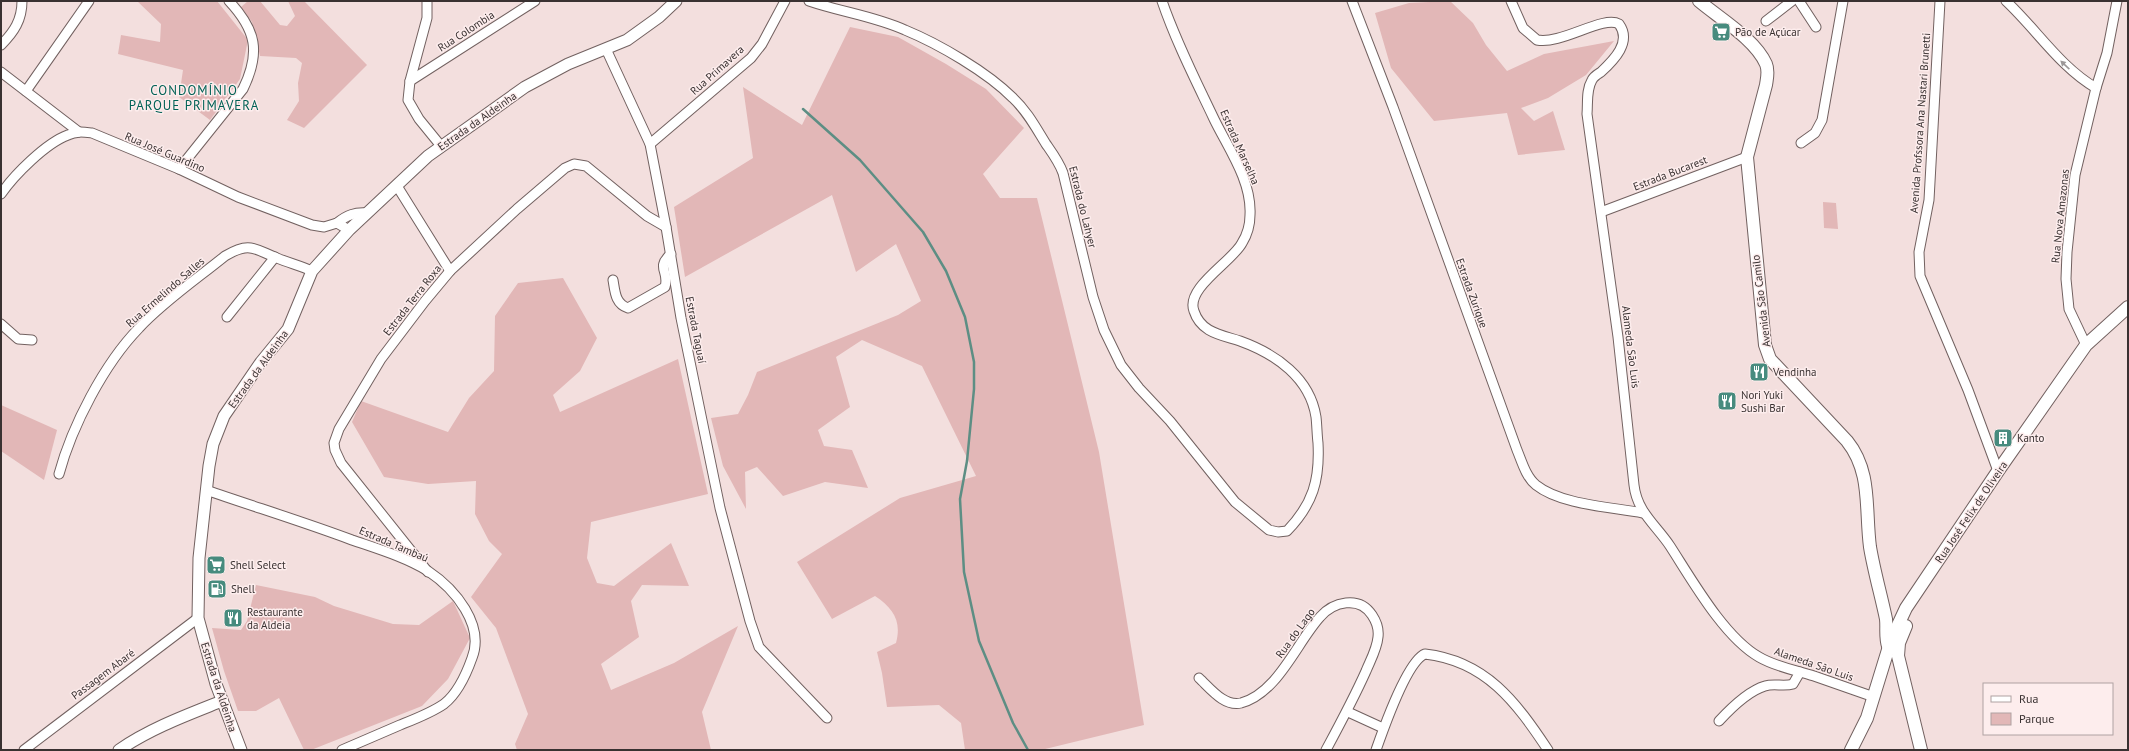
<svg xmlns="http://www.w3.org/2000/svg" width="2129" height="751" font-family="'PT Sans',sans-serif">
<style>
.green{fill:#e2b7b7}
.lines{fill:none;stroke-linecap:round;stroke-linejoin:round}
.stream{stroke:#5d8e84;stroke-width:2.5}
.minor-casing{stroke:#726160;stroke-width:11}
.tertiary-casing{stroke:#726160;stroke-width:13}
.secondary-casing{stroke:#726160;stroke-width:14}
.minor{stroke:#fff;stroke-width:9}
.tertiary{stroke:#fff;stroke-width:11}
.secondary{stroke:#fff;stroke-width:12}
.oneway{fill:#9c9898}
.labels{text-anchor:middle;stroke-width:3;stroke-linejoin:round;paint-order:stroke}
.street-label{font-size:11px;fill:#393131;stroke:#fdeded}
.poi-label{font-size:11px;fill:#393131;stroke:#fdeded;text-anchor:start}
.quarter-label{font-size:13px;letter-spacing:1px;fill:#016155;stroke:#fdeded}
</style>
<rect width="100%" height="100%" fill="#f3dfde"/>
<!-- green -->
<g class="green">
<path d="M137 1H217L248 40 240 79 210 120 179 97 183 70 118 54 121 35 160 42 161 24Z"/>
<path d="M248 1H260L280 25 287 26 295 16 288 1H304L367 65 304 128 287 120 299 101 298 83 302 63 296 58 260 56 252 22 241 7Z"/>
<path d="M1450 1 1473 23 1486 45 1507 71 1544 54 1614 41 1586 75 1548 98 1521 108 1534 121 1553 111 1565 150 1518 155 1507 113 1434 121 1391 68 1375 13 1409 3Z"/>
<path d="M850 27 898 37 946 64 986 89 1024 128 983 174 1000 198H1037L1099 452 1144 725 1041 750H965L961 723 939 705 887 707 882 673 877 652 896 643C902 621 893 608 875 596L832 619 797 562 900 498 976 476 922 366 862 340 836 357 850 407 818 430 824 446 852 450 868 488 825 482 783 496 757 467 745 472 746 509 723 466 711 418 738 414 748 395 757 372 898 315 921 301 896 244 856 272 832 195 685 277 674 207 753 158 743 87 802 125Z"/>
<path d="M1823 202 1836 203 1838 229 1824 228Z"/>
<path d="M563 278 597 338 580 371 553 395 560 412 678 359 708 494 591 522 587 558 597 583 614 586 671 543 689 586 642 585 631 601 639 637 601 664 611 690 674 663 738 626 702 712 711 750H517L515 744 528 714 496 628 471 597 502 554 489 541 475 514 476 481 428 484 384 477 352 422 361 401 448 432 469 398 494 371 495 316 518 283Z"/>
<path d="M1 405 57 430 44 480 1 451Z"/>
<path d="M256 585 315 597 334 606 393 624 419 625 453 601 470 638 448 679 422 706 311 750H304L279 698 256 711H238L224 671 212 628 241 630 247 621Z"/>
</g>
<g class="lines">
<!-- stream -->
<path class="stream" d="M803 109 860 160 923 232 946 271 965 317 974 362V389L967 461 960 499 964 572 979 641 1013 723 1028 750"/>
<defs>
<g id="minor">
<path d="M427 1V18L410 81 408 100 419 119 441 146"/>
<path d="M809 1C841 12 874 16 905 30 939 44 987 72 1013 98 1027 111 1036 128 1046 144 1053 154 1059 162 1063 173L1093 297 1104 330 1121 365 1139 388 1170 421 1235 502 1269 530 1278 532 1287 531C1313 504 1320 480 1318 443 1317 435 1317 426 1316 417 1310 378 1276 354 1240 341 1222 335 1201 333 1194 311 1185 288 1233 261 1242 243 1247 235 1250 224 1250 215 1252 181 1228 148 1214 119 1196 81 1176 42 1162 1"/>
<path d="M1352 1 1393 107 1517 450C1522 462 1526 477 1536 485 1561 505 1612 507 1643 513"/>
<path d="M1511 1 1523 28 1537 40C1561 45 1603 15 1619 24 1632 42 1614 60 1601 72 1598 74 1594 76 1592 80 1586 90 1588 103 1587 114L1618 337 1634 485C1637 512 1656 525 1670 546 1692 580 1724 637 1759 657 1776 667 1795 670 1814 676 1834 683 1854 690 1874 697"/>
<path d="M1799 1 1816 27"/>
<path d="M1940 1 1929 200 1919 252 1920 276 1968 390 1998 471"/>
<path d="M2006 1C2037 30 2060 67 2096 88"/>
<path d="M1766 21 1792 1"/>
<path d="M1 45C14 32 22 20 22 1"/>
<path d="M606 49 650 144 666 227 681 318 720 508 750 621 759 647 827 718"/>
<path d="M1 72 79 132"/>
<path d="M410 81 535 1"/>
<path d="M26 91 89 1"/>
<path d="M1801 143 1815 133 1822 120 1843 1"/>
<path d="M650 144 751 58 762 44 785 1"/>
<path d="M179 169 243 89C261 52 256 30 229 1"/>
<path d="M397 186 450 271"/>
<path d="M1 194C14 175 46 143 68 135 76 131 83 132 92 133L179 169 238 197 312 225 324 227 337 223"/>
<path d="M1601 212 1747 157"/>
<path d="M349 230 337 223C347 215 355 212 367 213"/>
<path d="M613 280C615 291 615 304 628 308L665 287C670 271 655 268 671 254"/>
<path d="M227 317 275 257"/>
<path d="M1 324 18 339 32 340"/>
<path d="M2086 345 2069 309 2066 279 2067 252 2075 175 2096 88 2107 53 2117 1"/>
<path d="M59 474C72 426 104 364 139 328 163 302 198 278 225 256 250 241 254 249 277 258 289 263 301 266 312 271"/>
<path d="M206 490C255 507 304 522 352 540 378 549 405 557 428 571 455 589 485 625 472 658 466 675 458 693 444 704 431 713 415 719 400 725 381 733 361 742 342 750"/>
<path d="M428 572 341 463 335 450 334 443 339 429 381 359 425 301 450 271 517 209 565 168 574 164 586 166 647 216 666 227"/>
<path d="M1199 678C1210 688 1224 707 1241 703 1278 693 1297 642 1320 617 1333 602 1359 595 1372 615 1376 621 1379 629 1378 637 1377 649 1370 661 1366 671 1354 698 1340 724 1326 750"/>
<path d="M1348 712 1383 728"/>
<path d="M1719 721C1731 708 1748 691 1765 686 1774 683 1784 687 1793 684L1800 672"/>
<path d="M24 750 198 618"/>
<path d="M1376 750C1383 730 1407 661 1425 654 1486 661 1516 702 1548 750"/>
</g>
<g id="tertiary">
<path d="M119 750C151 728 187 715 222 701"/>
<path d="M241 750 216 684 198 618 199 558 209 466 213 444 224 416 261 362 288 329 312 271 349 230 428 156 525 87 568 64 627 40 659 17 676 1"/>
</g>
<g id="secondary">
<path d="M1699 1C1719 18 1755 39 1766 64 1769 71 1767 78 1766 85L1747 157 1765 345 1770 359 1847 441C1872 472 1865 509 1870 547 1874 571 1881 595 1886 619 1887 628 1885 637 1888 646"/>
<path d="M1906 626 1899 643 1898 656 1921 750"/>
<path d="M1851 750 1867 718 1891 640 1906 608 1998 471 2086 345 2128 307"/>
</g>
</defs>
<!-- minor casing -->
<use href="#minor" class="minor-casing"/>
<!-- tertiary casing -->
<use href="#tertiary" class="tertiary-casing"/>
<!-- secondary casing -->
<use href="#secondary" class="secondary-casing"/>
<!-- minor -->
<use href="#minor" class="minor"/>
<!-- tertiary -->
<use href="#tertiary" class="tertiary"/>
<!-- secondary -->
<use href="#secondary" class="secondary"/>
</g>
<!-- one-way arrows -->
<defs><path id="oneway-solid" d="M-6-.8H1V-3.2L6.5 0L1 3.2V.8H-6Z"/></defs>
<use class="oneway" href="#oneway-solid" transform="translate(2065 65) rotate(-137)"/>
<!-- icons -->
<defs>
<symbol id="supermarket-square" viewBox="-11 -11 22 22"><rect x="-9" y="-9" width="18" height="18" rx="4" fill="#478b7e" stroke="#fdeded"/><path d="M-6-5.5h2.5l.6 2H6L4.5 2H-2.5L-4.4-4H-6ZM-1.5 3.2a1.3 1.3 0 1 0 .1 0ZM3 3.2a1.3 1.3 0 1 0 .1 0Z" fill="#fff"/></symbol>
<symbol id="restaurant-square" viewBox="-11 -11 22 22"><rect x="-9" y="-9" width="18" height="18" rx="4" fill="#478b7e" stroke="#fdeded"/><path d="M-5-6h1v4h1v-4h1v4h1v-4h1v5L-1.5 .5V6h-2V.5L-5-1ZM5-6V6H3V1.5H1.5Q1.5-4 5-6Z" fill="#fff"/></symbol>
<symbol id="building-square" viewBox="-11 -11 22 22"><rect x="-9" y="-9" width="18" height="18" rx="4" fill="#478b7e" stroke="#fdeded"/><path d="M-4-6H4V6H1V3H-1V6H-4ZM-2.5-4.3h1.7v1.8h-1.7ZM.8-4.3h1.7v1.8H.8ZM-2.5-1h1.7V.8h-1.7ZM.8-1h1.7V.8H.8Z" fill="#fff"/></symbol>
<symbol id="fuel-square" viewBox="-11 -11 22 22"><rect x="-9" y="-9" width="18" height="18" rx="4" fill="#478b7e" stroke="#fdeded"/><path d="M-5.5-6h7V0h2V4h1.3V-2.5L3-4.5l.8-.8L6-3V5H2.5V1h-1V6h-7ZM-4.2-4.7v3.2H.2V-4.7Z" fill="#fff"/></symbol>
</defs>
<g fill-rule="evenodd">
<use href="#supermarket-square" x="1710" y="21" width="22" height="22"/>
<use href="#restaurant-square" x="1748" y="361" width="22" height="22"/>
<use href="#restaurant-square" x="1716" y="390" width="22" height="22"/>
<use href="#building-square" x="1992" y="427" width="22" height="22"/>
<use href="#supermarket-square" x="205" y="554" width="22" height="22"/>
<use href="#fuel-square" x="206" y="578" width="22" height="22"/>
<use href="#restaurant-square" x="222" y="607" width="22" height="22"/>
</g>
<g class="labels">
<!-- street labels -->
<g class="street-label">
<text transform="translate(466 31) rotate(-33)" y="4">Rua Colombia</text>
<text transform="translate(717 70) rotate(-42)" y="4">Rua Primavera</text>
<text transform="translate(477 121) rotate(-35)" y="4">Estrada da Aldeinha</text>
<text transform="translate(1920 123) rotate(-86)" y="4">Avenida Profssora Ana Nastari Brunetti</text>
<text transform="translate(1240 147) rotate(66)" y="4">Estrada Marselha</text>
<text transform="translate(165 152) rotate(23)" y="4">Rua José Guardino</text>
<text transform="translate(1670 173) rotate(-21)" y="4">Estrada Bucarest</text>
<text transform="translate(1083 207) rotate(76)" y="4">Estrada do Lahyer</text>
<text transform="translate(2060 216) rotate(-84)" y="4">Rua Nova Amazonas</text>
<text transform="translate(165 292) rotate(-41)" y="4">Rua Ermelindo Salles</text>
<text transform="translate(1472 293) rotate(70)" y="4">Estrada Zurique</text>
<text transform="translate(412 300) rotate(-52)" y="4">Estrada Terra Roxa</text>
<text transform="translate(1761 301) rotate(-97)" y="4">Avenida São Camilo</text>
<text transform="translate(696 330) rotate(79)" y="4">Estrada Taguaí</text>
<text transform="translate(1631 347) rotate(83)" y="4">Alameda São Luis</text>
<text transform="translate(258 369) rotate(-54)" y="4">Estrada da Aldeinha</text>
<text transform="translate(1971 512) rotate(-56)" y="4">Rua José Felix de Oliveira</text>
<text transform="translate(394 544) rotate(23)" y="4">Estrada Tambaú</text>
<text transform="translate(1295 633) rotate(-54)" y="4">Rua do Lago</text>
<text transform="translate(1814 664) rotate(19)" y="4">Alameda São Luis</text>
<text transform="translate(103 674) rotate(-37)" y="4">Passagem Abaré</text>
<text transform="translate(219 687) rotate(72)" y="4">Estrada da Aldeinha</text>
</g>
<!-- poi labels -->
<g class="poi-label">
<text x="1735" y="36">Pão de Açúcar</text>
<text x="1773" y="376">Vendinha</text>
<text x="1741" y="399">Nori Yuki<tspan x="1741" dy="13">Sushi Bar</tspan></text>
<text x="2017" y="442">Kanto</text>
<text x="230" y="569">Shell Select</text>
<text x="231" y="593">Shell</text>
<text x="247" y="616">Restaurante<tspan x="247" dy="13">da Aldeia</tspan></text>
</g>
<!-- quarter labels -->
<g class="quarter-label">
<text x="194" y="95">CONDOMÍNIO<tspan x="194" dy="15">PARQUE PRIMAVERA</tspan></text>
</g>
</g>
<!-- border -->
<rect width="2129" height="751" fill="none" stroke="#393131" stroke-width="4"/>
<!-- legend -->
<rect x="1983" y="683" width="130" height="52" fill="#fdeded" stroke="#afa2a2"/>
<rect x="1991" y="696" width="20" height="6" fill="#ffffff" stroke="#afa2a2"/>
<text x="2019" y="703" font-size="12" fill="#393131">Rua</text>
<rect x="1991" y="713" width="20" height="12" fill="#e2b7b7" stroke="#afa2a2"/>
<text x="2019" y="723" font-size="12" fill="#393131">Parque</text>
</svg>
